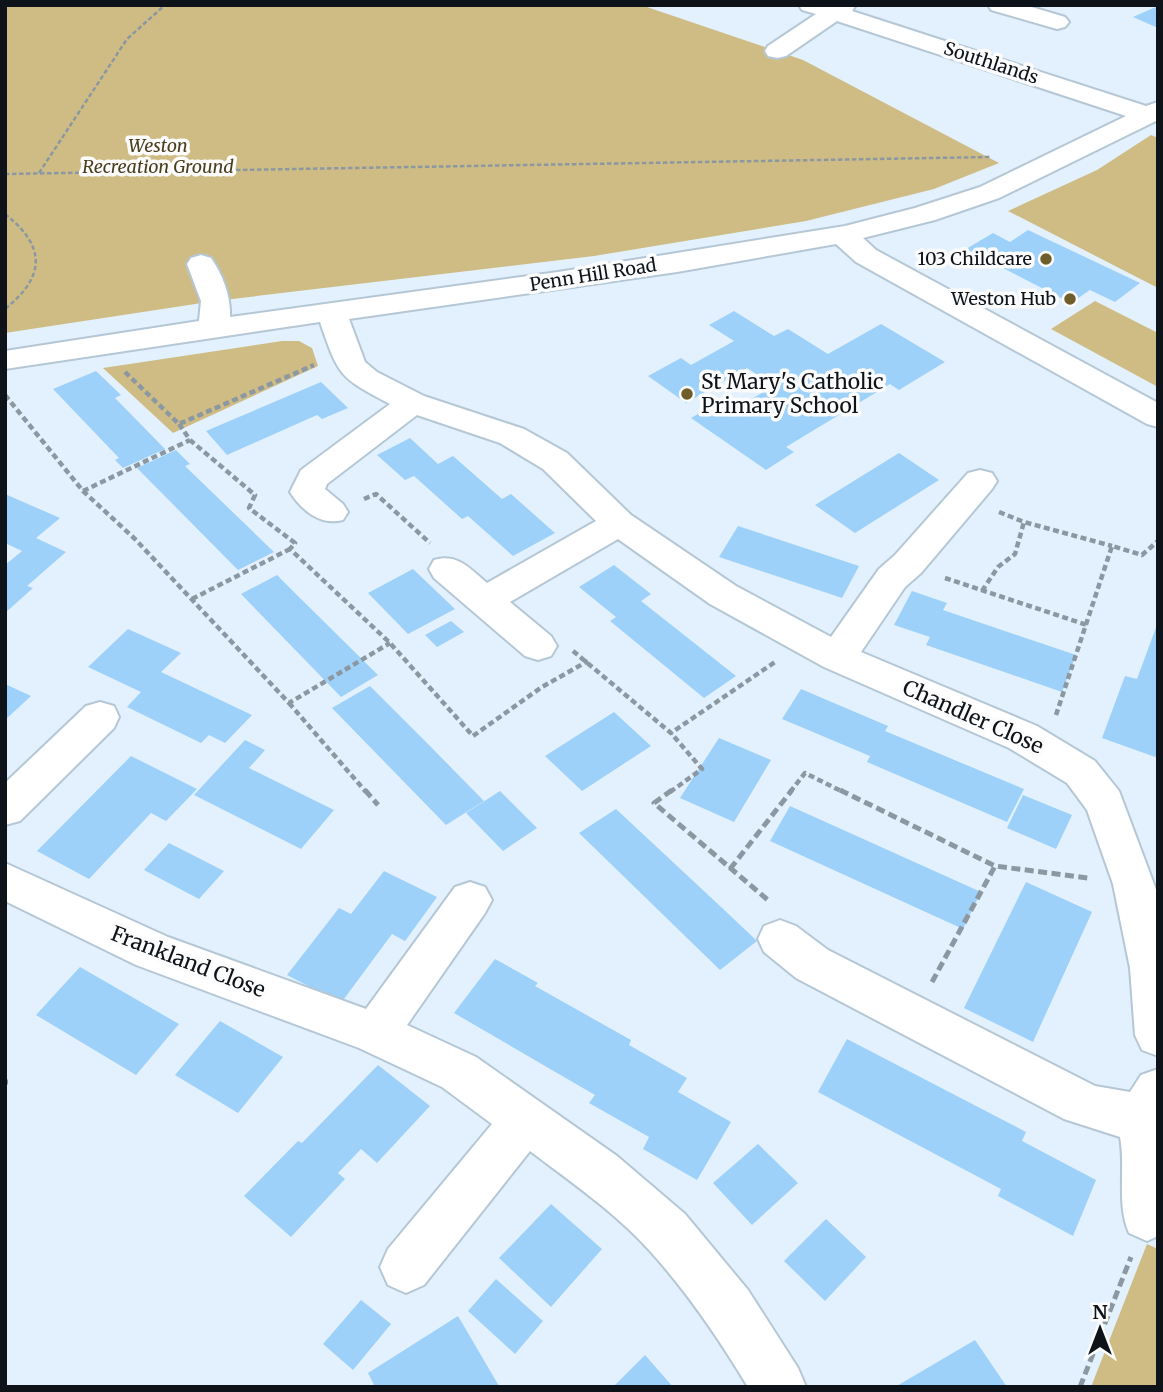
<svg xmlns="http://www.w3.org/2000/svg" width="1163" height="1392" font-family="Merriweather,serif">
<style>
.green{fill:#cfbc84}
.building{fill:#9dd1fa}
.lines{fill:none;stroke-linecap:round;stroke-linejoin:round}
.minor-casing{stroke:#b5c7d5;stroke-width:4}
.path-far2{stroke:#8c98a1;stroke-width:2.5;stroke-dasharray:4.5 2.5;stroke-linecap:butt}
.path-far1{stroke:#8c98a1;stroke-width:4.5;stroke-dasharray:6 3.5;stroke-linecap:butt}
.path{stroke:#8c98a1;stroke-width:5;stroke-dasharray:9 4.5;stroke-linecap:butt}
.minor{fill:#fff;fill-rule:evenodd}
.poi-dot{fill:#6f5e2c;stroke:#fcfcfc;stroke-width:2.5}
.labels{text-anchor:middle;stroke-width:7;stroke-linejoin:round;paint-order:stroke}
.far-street-label{font-size:18px;fill:#0d1318;stroke:#fcfcfc}
.far-park-label{font-size:18px;font-style:italic;fill:#493d1d;stroke:#fcfcfc}
.far-poi-label{font-size:18px;fill:#0d1318;stroke:#fcfcfc;text-anchor:end}
.poi-label{font-size:21px;fill:#0d1318;stroke:#fcfcfc;text-anchor:start}
.street-label{font-size:21px;fill:#0d1318;stroke:#fcfcfc}
</style>
<rect width="100%" height="100%" fill="#e2f1fd"/>
<!-- green -->
<g class="green">
<path d="M5 5H641L803 60 999 163 934 189 806 221 594 256 215 301 5 333Z"/>
<path d="M1151 135 1158 138V288L1008 211 1097 170Z"/>
<path d="M1095 301 1158 333V387L1051 329Z"/>
<path d="M282 341H299L312 348 318 366 173 433 103 368Z"/>
<path d="M1147 1244 1158 1249V1387H1091Z"/>
</g>
<!-- building -->
<g class="building">
<path d="M1158 6V28L1133 17Z"/>
<path d="M1028 230 1140 283 1115 302 1090 290 1071 303 966 249 993 233 1010 242Z"/>
<path d="M734 311 774 336 788 329 828 354 881 324 945 362 899 390 890 384 786 447 794 452 766 470 691 418 719 402 731 411 774 386 747 368 686 403 648 376 681 358 691 365 734 341 709 325Z"/>
<path d="M96 371 121 395 115 398 165 449 123 468 115 460 119 458 53 389Z"/>
<path d="M321 382 348 408 322 419 317 415 227 455 206 431Z"/>
<path d="M410 438 438 464 453 456 502 499 511 494 555 533 513 556 468 516 462 519 414 476 405 480 377 455Z"/>
<path d="M176 450 190 464 185 466 274 552 238 570 137 468Z"/>
<path d="M899 453 939 480 855 533 815 505Z"/>
<path d="M5 494 60 518 36 538 66 552 27 586 33 588 5 613V565L22 551 5 543Z"/>
<path d="M738 526 859 566 842 598 719 557Z"/>
<path d="M614 565 651 594 641 601 736 676 704 698 610 621 616 617 579 587Z"/>
<path d="M413 569 455 609 408 634 368 593Z"/>
<path d="M277 575 301 599 378 675 341 697 241 594Z"/>
<path d="M912 591 947 603 943 610 1076 655 1062 692 926 645 930 637 894 625Z"/>
<path d="M451 621 464 632 437 647 425 635Z"/>
<path d="M1158 622V758L1102 738 1125 676 1137 679Z"/>
<path d="M128 629 181 653 161 672 252 715 225 743 209 735 201 743 127 707 141 692 88 667Z"/>
<path d="M5 684 31 696 5 720Z"/>
<path d="M370 686 425 741 484 801 446 825 332 708Z"/>
<path d="M801 689 888 726 885 731 1024 789 1007 822 867 762 870 756 782 719Z"/>
<path d="M614 712 651 746 582 791 545 756Z"/>
<path d="M719 738 771 760 734 822 680 798Z"/>
<path d="M245 740 265 750 249 768 334 810 301 849 194 795Z"/>
<path d="M131 756 197 789 166 821 151 813 89 879 37 851Z"/>
<path d="M500 791 537 828 503 851 466 813Z"/>
<path d="M1023 795 1072 815 1056 849 1007 828Z"/>
<path d="M790 806 981 892 963 929 770 841Z"/>
<path d="M616 809 720 906 757 941 720 970 579 833Z"/>
<path d="M169 843 224 871 199 899 144 870Z"/>
<path d="M384 871 437 897 405 941 392 934 341 1003 287 975 339 908 351 914Z"/>
<path d="M1026 882 1092 912 1033 1042 964 1008Z"/>
<path d="M495 959 538 983 535 986 631 1040 629 1045 687 1078 678 1092 731 1122 697 1180 643 1149 649 1137 589 1103 595 1095 454 1013Z"/>
<path d="M80 967 179 1024 136 1075 36 1015Z"/>
<path d="M220 1021 283 1057 238 1113 175 1075Z"/>
<path d="M847 1039 1026 1132 1022 1141 1096 1180 1073 1236 998 1196 1001 1189 818 1092Z"/>
<path d="M378 1065 430 1106 377 1163 361 1149 338 1173 345 1179 291 1237 244 1196 298 1141 302 1143Z"/>
<path d="M758 1144 798 1183 752 1225 713 1183Z"/>
<path d="M551 1204 602 1249 551 1307 499 1258Z"/>
<path d="M826 1219 866 1257 825 1301 784 1261Z"/>
<path d="M496 1279 543 1321 515 1354 468 1311Z"/>
<path d="M361 1300 391 1324 353 1370 323 1344Z"/>
<path d="M458 1316 499 1386 375 1387 368 1373Z"/>
<path d="M975 1340 1007 1387H895Z"/>
<path d="M645 1355 673 1387H613Z"/>
</g>
<g class="lines">
<defs>
<g id="minor">
<path d="M799 5H856L852 11 1146 106 1158 102V120L999 198 935 220 863 238 876 250 1158 403V427L1147 424 856 262 836 244 677 272 349 319 365 362 377 372 424 396 524 429 567 453 631 515 736 586 831 637 879 569 895 555 968 473 980 470 992 473 997 481 992 489 921 573 905 587 861 652 1037 726 1095 761 1119 791 1158 895V1056L1142 1050 1135 1035 1130 968 1113 884 1087 810 1067 783 1009 748 824 667 710 604 618 539 510 602 551 636 557 646 551 656 538 660 525 656 434 578 429 569 434 560C458 553 470 569 487 583L596 521 543 469 500 443 417 415 327 484 325 489 343 504 348 512 343 520C321 526 302 511 290 492L301 470 390 404C339 377 339 377 320 322L5 369V351L199 321 201 301 187 264 191 258 201 255 211 258C223 275 231 297 230 317L558 272 845 226 915 208 980 187 1126 116 837 21 786 56 777 58 768 56 765 51 768 46 816 14 802 10Z"/>
<path d="M988 5H1025L1065 17 1069 22 1065 27 1057 29 991 10Z"/>
<path d="M100 702 114 706 119 717 114 728 20 821 5 825V783L86 706Z"/>
<path d="M5 863 168 937 366 1009 455 887 470 882 485 887 492 900 485 913 407 1025 476 1057 617 1156 685 1214 748 1290 798 1368 806 1387H748C719 1339 688 1293 650 1251 616 1213 571 1182 530 1151L424 1285 406 1293 388 1285 380 1267 388 1249 492 1124 442 1087 359 1048 136 965 5 901Z"/>
<path d="M780 920 796 926 828 950 1095 1086 1130 1092 1141 1075 1158 1069V1236L1147 1241 1129 1233C1116 1203 1126 1169 1120 1137L1064 1119 796 978 764 952 758 939 764 926Z"/>
</g>
</defs>
<!-- minor casing -->
<use href="#minor" class="minor-casing"/>
<!-- path-far2 -->
<g class="path-far2">
<path d="M39 173 127 39 165 5"/>
<path d="M5 174 991 157"/>
<path d="M5 214C47 247 45 277 5 309"/>
</g>
<!-- path-far1 -->
<g class="path-far1">
<path d="M125 372 179 424 314 365"/>
<path d="M5 395 83 491 135 539 289 703 390 643"/>
<path d="M179 424 190 440 255 495 249 508 295 543 290 549 390 643 473 736 542 687 588 661"/>
<path d="M83 491 190 440"/>
<path d="M364 499 376 494 430 543"/>
<path d="M999 512 1024 522 1112 546"/>
<path d="M945 578 1087 625"/>
<path d="M982 591 998 567 1015 554 1024 522"/>
<path d="M192 599 290 549"/>
<path d="M573 651 671 733 775 662"/>
<path d="M289 703 366 792"/>
<path d="M1056 715 1112 546 1142 555 1158 541"/>
<path d="M670 792 702 769 671 733"/>
<path d="M790 792 805 773 843 792"/>
</g>
<!-- path -->
<g class="path">
<path d="M365 790 378 805"/>
<path d="M672 790 654 803 769 901"/>
<path d="M840 790 995 866"/>
<path d="M730 869 792 790"/>
<path d="M932 982 995 866 1088 878"/>
<path d="M5 1082H8"/>
<path d="M1080 1387 1131 1257"/>
</g>
<!-- minor -->
<use href="#minor" class="minor"/>
</g>
<!-- markers -->
<g class="poi-dot">
<circle cx="1046" cy="259" r="7"/>
<circle cx="1070" cy="299" r="7"/>
<circle cx="687" cy="394" r="7"/>
</g>
<g class="labels">
<!-- far-street labels -->
<g class="far-street-label">
<text transform="translate(991 63) rotate(18)" y="6">Southlands</text>
<text transform="translate(593 275) rotate(-9)" y="6">Penn Hill Road</text>
</g>
<!-- far-park labels -->
<g class="far-park-label">
<text x="158" y="152">Weston<tspan x="158" dy="21">Recreation Ground</tspan></text>
</g>
<!-- far-poi labels -->
<g class="far-poi-label">
<text x="1032" y="265">103 Childcare</text>
<text x="1056" y="305">Weston Hub</text>
</g>
<!-- poi labels -->
<g class="poi-label">
<text x="701" y="389">St Mary's Catholic<tspan x="701" dy="24">Primary School</tspan></text>
</g>
<!-- street labels -->
<g class="street-label">
<text transform="translate(973 717) rotate(24)" y="7">Chandler Close</text>
<text transform="translate(188 962) rotate(21)" y="7">Frankland Close</text>
</g>
</g>
<!-- border -->
<rect width="1163" height="1392" fill="none" stroke="#0d1318" stroke-width="14"/>
<!-- north arrow -->
<g transform="translate(1100 1329)" stroke="#fcfcfc" stroke-width="5" paint-order="stroke">
<path d="M0-5L12 26L0 18L-12 26Z" fill="#0d1318"/>
<text y="-10" font-size="19" font-weight="bold" text-anchor="middle" fill="#0d1318">N</text>
</g>
</svg>
